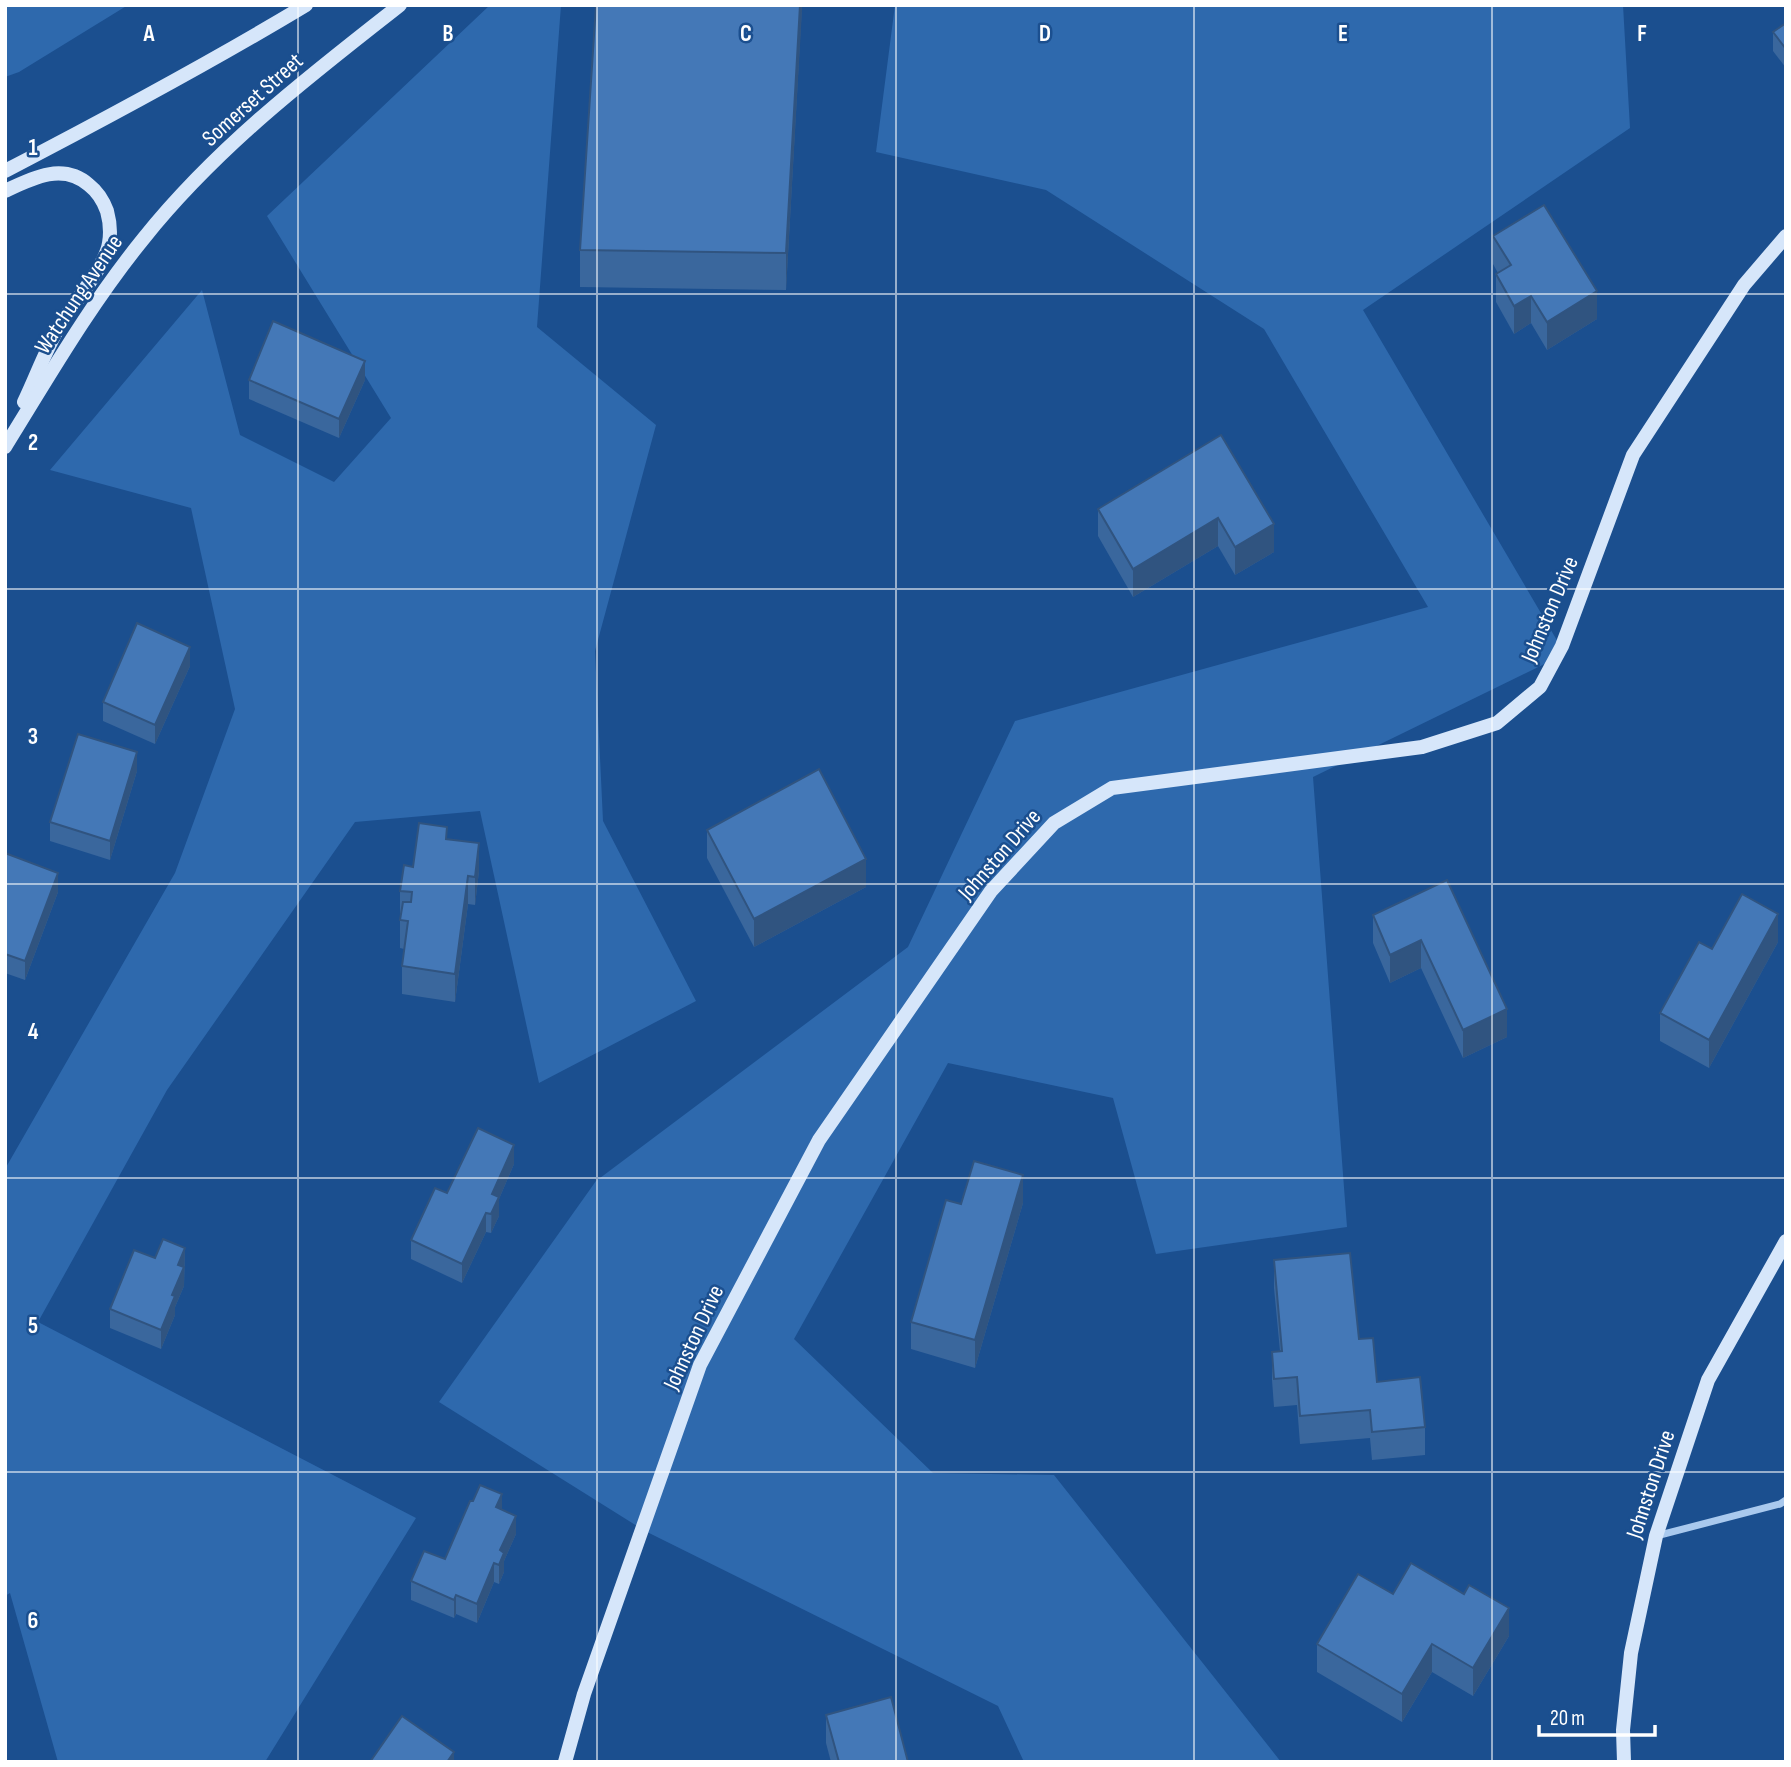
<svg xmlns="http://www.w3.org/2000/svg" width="1791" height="1767" font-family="'Sofia Sans Condensed',sans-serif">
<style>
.green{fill:#2e69ad}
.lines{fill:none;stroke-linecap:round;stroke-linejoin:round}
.street{stroke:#a9c9ee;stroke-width:7}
.secondary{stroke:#d6e6fa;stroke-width:14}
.wall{fill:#3a679d}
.shaded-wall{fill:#305480}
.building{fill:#4478b7;stroke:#305480;stroke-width:2}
.grid{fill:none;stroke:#fff;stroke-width:2;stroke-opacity:0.55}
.labels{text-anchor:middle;stroke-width:5;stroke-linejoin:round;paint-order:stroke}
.street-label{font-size:23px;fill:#fff;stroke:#1b4f8f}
.grid-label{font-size:23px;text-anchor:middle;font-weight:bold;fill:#fff;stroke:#1b4f8f;stroke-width:5;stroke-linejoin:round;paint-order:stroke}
</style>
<rect width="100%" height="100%" fill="#1b4f8f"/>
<!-- green -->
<g class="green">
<path d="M5 5H128L19 72 5 77Z"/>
<path d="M490 5H561L537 327 656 425 595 651 603 821 696 1001 539 1083 480 811 355 822 167 1090 38 1322 416 1518 265 1762H58L10 1593 5 1596V1169L175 873 235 709 191 508 50 470 202 290 240 435 334 482 391 418 267 216Z"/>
<path d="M895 5H1623L1630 128 1363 310 1565 654 1313 777 1347 1227 1156 1254 1113 1098 948 1063 794 1339 933 1473 1054 1475 1281 1762H1024L998 1706 645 1531 439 1402 596 1181 908 947 1015 721 1428 607 1264 329 1046 190 876 152Z"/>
</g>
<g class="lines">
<!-- street -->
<path class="street" d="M1656 1536 1780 1504 1786 1500"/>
<!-- secondary -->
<g class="secondary">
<path d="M5 171C107 118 208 64 306 5"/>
<path d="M5 191C32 178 63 162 89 185 98 192 103 200 107 211 110 222 111 232 109 243 106 265 73 304 60 325 46 349 36 377 24 402"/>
<path d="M5 447C49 376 91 303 144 238 216 148 309 76 400 5"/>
<path d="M565 1762 584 1694 700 1365 819 1140 991 891 1054 823 1112 788 1422 747 1497 723 1540 687 1562 646 1633 455 1744 285 1786 236"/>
<path d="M1624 1762 1623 1730 1631 1653 1656 1536 1708 1380 1786 1241"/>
</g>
</g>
<!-- wall -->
<g class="wall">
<path d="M802 5 786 290 580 287V250Z"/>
<path d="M1786 23V68L1773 51V32Z"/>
<path d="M1493 236 1597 319 1547 350 1531 323 1514 334 1496 302V274L1498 273 1493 264Z"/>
<path d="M249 380H365L339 438 249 399Z"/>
<path d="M1221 435 1274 552 1235 575 1218 546 1133 597 1098 536V509Z"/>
<path d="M190 666 155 744 103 721V702Z"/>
<path d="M137 771 110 860 50 841V822Z"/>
<path d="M707 830 866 887 754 947 707 858Z"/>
<path d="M447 839 479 871 475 905 468 904 455 1002 402 994V966L404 949 400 948V891L413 867Z"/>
<path d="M5 853 58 892 25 980 5 973Z"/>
<path d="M1447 880 1507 1037 1463 1058 1421 968 1390 983 1373 943V915Z"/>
<path d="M1778 942 1709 1068 1660 1041V1013L1712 949Z"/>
<path d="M514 1164 499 1199V1216L491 1233 486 1232 462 1283 411 1259V1240L447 1193Z"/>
<path d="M1023 1203 975 1368 911 1349V1322L961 1204Z"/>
<path d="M185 1248 184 1286 175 1307V1315L161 1349 110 1328V1309L155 1258Z"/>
<path d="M1274 1260 1359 1339 1377 1382 1425 1427V1455L1372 1460 1370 1438 1300 1444 1297 1405 1274 1407 1272 1380V1352L1280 1351 1274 1288Z"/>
<path d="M502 1509 516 1534 504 1561V1572L499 1584 494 1582 477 1623 456 1614 454 1618 411 1600V1581L445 1559Z"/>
<path d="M1393 1594 1509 1636 1473 1696 1432 1672 1402 1722 1317 1672V1644Z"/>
<path d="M826 1715 908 1762H831L826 1743Z"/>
</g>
<!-- shaded-wall -->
<g class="shaded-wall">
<path d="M800 5H802V11L786 290V253Z"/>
<path d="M1597 291V319L1547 350V322Z"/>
<path d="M1531 296V323L1514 334V306Z"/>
<path d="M365 361V380L339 438V419Z"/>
<path d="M1218 518V546L1133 597V569Z"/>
<path d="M1274 524V552L1235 575V547Z"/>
<path d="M190 647V666L155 744V725Z"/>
<path d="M137 752V771L110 860V841Z"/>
<path d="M479 843V871L475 905V877Z"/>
<path d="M866 859V887L754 947V919Z"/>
<path d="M58 873V892L25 980V961Z"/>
<path d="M468 876V904L455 1002V974Z"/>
<path d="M1778 914V942L1709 1068V1040Z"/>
<path d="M1421 940V968L1390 983V955Z"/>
<path d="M1507 1009V1037L1463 1058V1030Z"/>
<path d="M514 1145V1164L499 1199V1216L491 1233 492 1194Z"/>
<path d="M1023 1175V1203L975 1368V1340Z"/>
<path d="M486 1213V1232L462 1283V1264Z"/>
<path d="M185 1248 184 1286 175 1307V1315L161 1349V1330L172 1295 178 1265Z"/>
<path d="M502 1494V1513L496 1507Z"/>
<path d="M516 1516V1534L504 1561V1572L499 1584V1565L500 1550Z"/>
<path d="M494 1563V1582L477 1623V1604Z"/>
<path d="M456 1595V1614L454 1618V1600Z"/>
<path d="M1509 1608V1636L1473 1696V1668Z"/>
<path d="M1432 1644V1672L1402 1722V1694Z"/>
<path d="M454 1752V1762H447Z"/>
</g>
<!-- building -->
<g class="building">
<path d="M596 5H800L786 253 580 250Z"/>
<path d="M1786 23V49L1773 32Z"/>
<path d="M1544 205 1597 291 1547 322 1531 296 1514 306 1496 274 1511 265 1493 236Z"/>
<path d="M273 321 365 361 339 419 249 380Z"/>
<path d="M1221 435 1274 524 1235 547 1218 518 1133 569 1098 509Z"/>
<path d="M137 623 190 647 155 725 103 702Z"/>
<path d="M78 734 137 752 110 841 50 822Z"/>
<path d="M819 769 866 859 754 919 707 830Z"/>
<path d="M419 823 447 827 446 839 479 843 475 877 468 876 455 974 402 966 408 921 400 920 403 902H411L412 892 400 891 404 865 413 867Z"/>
<path d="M5 853 58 873 25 961 5 954Z"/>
<path d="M1447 880 1507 1009 1463 1030 1421 940 1390 955 1373 915Z"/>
<path d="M1742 894 1778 914 1709 1040 1660 1013 1699 942 1712 949Z"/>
<path d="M478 1128 514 1145 492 1194 499 1197 491 1214 486 1213 462 1264 411 1240 435 1188 447 1193Z"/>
<path d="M974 1161 1023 1175 975 1340 911 1322 946 1200 961 1204Z"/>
<path d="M163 1239 185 1248 178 1265 184 1267 172 1295 175 1296 161 1330 110 1309 134 1250 155 1258Z"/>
<path d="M1350 1253 1359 1339 1373 1338 1377 1382 1420 1377 1425 1427 1372 1432 1370 1410 1300 1416 1297 1377 1274 1379 1272 1352 1282 1351 1274 1260Z"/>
<path d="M480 1485 502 1494 496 1507 516 1516 500 1550 504 1553 499 1565 494 1563 477 1604 456 1595 454 1600 411 1581 424 1551 445 1559 470 1501H473Z"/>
<path d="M1411 1563 1464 1594 1469 1585 1509 1608 1473 1668 1432 1644 1402 1694 1317 1644 1358 1574 1393 1594Z"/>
<path d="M891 1697 908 1762H839L826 1715Z"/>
<path d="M402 1716 454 1752 447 1762H370Z"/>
</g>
<!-- grid -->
<path class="grid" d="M298 5V1762M597 5V1762M896 5V1762M1194 5V1762M1492 5V1762M5 294H1786M5 589H1786M5 884H1786M5 1178H1786M5 1472H1786"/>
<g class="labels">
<!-- street labels -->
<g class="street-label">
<text transform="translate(252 99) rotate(-42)" y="8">Somerset Street</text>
<text transform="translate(78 294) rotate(-56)" y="8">Watchung Avenue</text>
<text transform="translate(1549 609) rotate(-67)" y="8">Johnston Drive</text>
<text transform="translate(999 854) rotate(-49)" y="8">Johnston Drive</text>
<text transform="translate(693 1337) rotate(-65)" y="8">Johnston Drive</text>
<text transform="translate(1650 1484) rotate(-72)" y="8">Johnston Drive</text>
</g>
</g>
<g class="grid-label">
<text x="149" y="41">A</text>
<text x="448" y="41">B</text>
<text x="746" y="41">C</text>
<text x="1045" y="41">D</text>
<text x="1343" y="41">E</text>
<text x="1642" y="41">F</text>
<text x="33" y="155">1</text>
<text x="33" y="450">2</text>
<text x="33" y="744">3</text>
<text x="33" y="1039">4</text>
<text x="33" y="1333">5</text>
<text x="33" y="1628">6</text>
</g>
<!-- border -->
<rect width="1791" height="1767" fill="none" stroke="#ffffff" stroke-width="14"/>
<!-- scale -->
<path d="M1539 1725v10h116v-10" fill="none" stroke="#ffffff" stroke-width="3.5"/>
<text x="1550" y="1725" font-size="21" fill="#ffffff" stroke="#1b4f8f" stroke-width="5" paint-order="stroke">20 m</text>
</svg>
